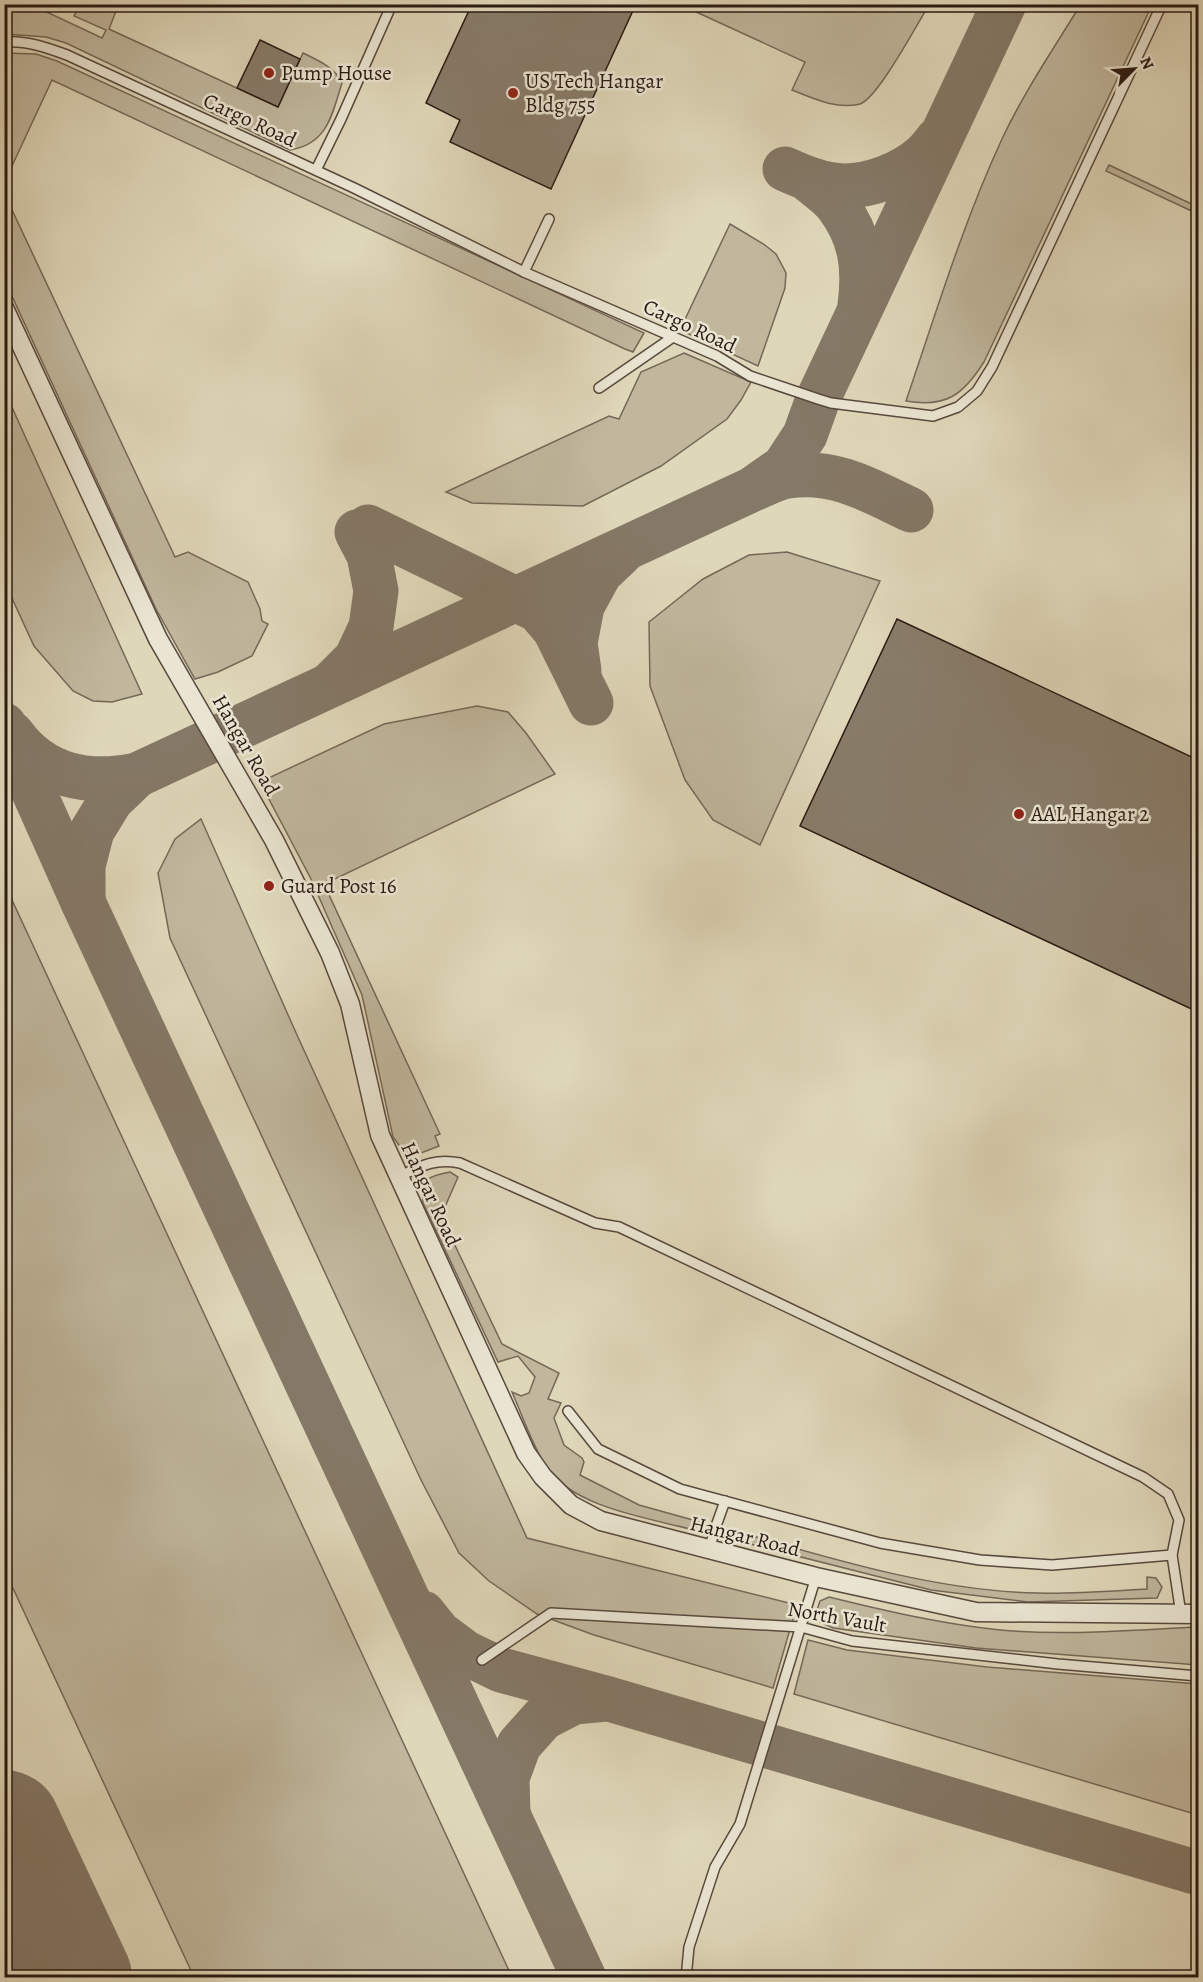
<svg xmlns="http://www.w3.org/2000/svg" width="1203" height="1982" font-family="Alegreya,serif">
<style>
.green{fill:#c0b79d;stroke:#756858;stroke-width:1.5}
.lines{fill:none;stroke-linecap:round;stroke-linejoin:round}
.taxiway{stroke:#847866;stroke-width:45}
.runway{stroke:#847866;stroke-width:114}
.building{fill:#887c6a;stroke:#2a1a14;stroke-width:1.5}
.service-casing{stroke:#57493d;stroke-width:12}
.minor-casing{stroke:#57493d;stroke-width:21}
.service{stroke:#eae5d2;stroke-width:9}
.minor{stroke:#eae5d2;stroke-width:18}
.poi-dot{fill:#8f2418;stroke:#eae5d2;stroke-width:2}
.labels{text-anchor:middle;stroke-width:5;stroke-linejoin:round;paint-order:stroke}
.poi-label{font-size:21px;fill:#2a1a14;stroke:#eae5d2;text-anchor:start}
.street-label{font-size:21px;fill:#2a1a14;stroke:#eae5d2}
</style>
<rect width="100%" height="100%" fill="#dfd7b9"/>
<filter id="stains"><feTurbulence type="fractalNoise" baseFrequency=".00333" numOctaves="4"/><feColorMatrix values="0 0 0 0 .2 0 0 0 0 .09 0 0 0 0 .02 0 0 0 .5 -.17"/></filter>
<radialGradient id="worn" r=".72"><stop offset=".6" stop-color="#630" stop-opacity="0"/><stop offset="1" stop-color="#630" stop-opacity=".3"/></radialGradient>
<!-- green -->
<g class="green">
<path d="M1081 4 1152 5 984 362C963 395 946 408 906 401 936 313 963 223 1002 139 1024 92 1054 48 1081 4Z"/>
<path d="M4 5H32L102 38 106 30 74 16 80 5H114L118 6 109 29 278 107 303 53C317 60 335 67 342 83 332 114 328 144 290 150L66 43 46 37 5 34Z"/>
<path d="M681 5 929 4V5C917 24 878 98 860 104 837 110 812 98 792 90L805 62Z"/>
<path d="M5 53 36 54 57 61 644 333 633 352 625 349 52 80 5 181Z"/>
<path d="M1109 165 1198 207V214L1106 171Z"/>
<path d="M5 195 175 557 188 552 248 582 260 609 262 621 268 624 252 656 218 672 195 679 156 609 5 281Z"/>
<path d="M730 224 765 245 776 254 786 273 785 288 758 366 680 330Z"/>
<path d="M684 353 751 382 741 400 727 419 661 466 583 506 472 503 446 492 609 416 619 419 641 372Z"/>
<path d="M5 392 142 694 112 702 93 701 73 691 34 646 5 583Z"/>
<path d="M787 552 880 581 760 845 713 820 685 780 650 686 649 622 703 579 749 555Z"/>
<path d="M477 706 508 712 526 733 555 774 324 884 440 1134 435 1136 439 1146 416 1155 404 1152 393 1137 362 995 311 879 260 782 384 724Z"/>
<path d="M201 819 297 1035 527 1538 797 1605 773 1688 594 1635 537 1614 489 1581 459 1553 421 1480 170 938 158 873 175 839Z"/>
<path d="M4 885H5L512 1977H194L5 1571Z"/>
<path d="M450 1172 458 1177 441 1216 502 1344 559 1373 548 1399 561 1403 554 1418 564 1445 582 1458 584 1462 580 1475 639 1505 700 1522 694 1530C649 1518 575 1508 547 1468 532 1445 523 1417 512 1392L521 1396 529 1393 535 1377 518 1356 498 1362 423 1203C421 1179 427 1176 450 1172Z"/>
<path d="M732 1530C829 1558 935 1591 1037 1593 1074 1594 1111 1591 1147 1589V1577L1156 1578 1162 1587 1157 1598 1028 1602 931 1590 734 1540Z"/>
<path d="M829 1597C886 1611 942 1624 1000 1630 1066 1636 1133 1630 1198 1627V1665L976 1648 833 1628 814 1619 820 1601Z"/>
<path d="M808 1640 847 1650 987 1667 1198 1684V1815L794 1694Z"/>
</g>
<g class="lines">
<!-- taxiway -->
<g class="taxiway">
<path d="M785 169C803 177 824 186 844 186 871 186 902 174 922 157 928 152 933 145 938 139"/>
<path d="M809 180C818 188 830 196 837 205 861 237 865 267 860 305"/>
<path d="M757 486 784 467 805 435 818 399 1004 4"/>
<path d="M368 527 538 610 555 630 591 703"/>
<path d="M579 671 575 643 582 606 600 573 620 554"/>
<path d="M332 683 356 659 371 627 376 591 369 555 357 532"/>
<path d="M4 725 83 902 584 1978"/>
<path d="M12 734C43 777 88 785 137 775L753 489C764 485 777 477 788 476 835 469 871 491 911 510"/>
<path d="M83 901V866L92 831 111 800 137 775"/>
<path d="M423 1613 439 1633 466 1653 501 1670 609 1699 1198 1873"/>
<path d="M508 1814 507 1778 519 1745 543 1718 574 1702 606 1699"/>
<path d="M4 1952 28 1978"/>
</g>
<!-- runway -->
<path class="runway" d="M4 1827 75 1978"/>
</g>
<!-- building -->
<g class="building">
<path d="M472 4H636L551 189 450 142 460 120 426 103Z"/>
<path d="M260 40 300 59 278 107 237 88Z"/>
<path d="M897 619 1198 760V1012L800 826Z"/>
</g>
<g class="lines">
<defs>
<g id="service">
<path d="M4 42C26 40 48 48 67 55L354 188 524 272 717 356 750 376 818 399 831 403 933 416 958 407 977 391 992 367 1162 4"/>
<path d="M316 170 341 119 392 4"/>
<path d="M524 272 549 219"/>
<path d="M599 388 673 337"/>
<path d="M398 1177C421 1166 434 1158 460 1163L595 1223 619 1227 1143 1477 1168 1494 1179 1520 1172 1555 1181 1614"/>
<path d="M568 1411 598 1449 680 1489 880 1543 980 1560 1052 1565 1172 1555"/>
<path d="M709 1550 716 1526 725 1501"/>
<path d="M482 1660 551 1613 801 1627 852 1641 1058 1664 1198 1676"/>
<path d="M686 1978 689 1947 715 1867 740 1824 816 1577"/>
</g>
<path id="minor" d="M4 308 158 639 274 840 330 953 350 1004 380 1135 526 1453 543 1477 571 1505 601 1521 816 1577 976 1612 1198 1614"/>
</defs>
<!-- service casing -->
<use href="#service" class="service-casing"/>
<!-- minor casing -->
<use href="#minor" class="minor-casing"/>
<!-- service -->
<use href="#service" class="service"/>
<!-- minor -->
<use href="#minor" class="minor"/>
</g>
<!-- markers -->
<g class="poi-dot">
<circle cx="269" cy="73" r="6"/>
<circle cx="513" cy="93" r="6"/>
<circle cx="1019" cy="814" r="6"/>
<circle cx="269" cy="886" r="6"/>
</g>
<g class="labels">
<!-- poi labels -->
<g class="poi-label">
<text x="281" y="80">Pump House</text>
<text x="525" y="88">US Tech Hangar<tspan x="525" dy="24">Bldg 755</tspan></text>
<text x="1031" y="821">AAL Hangar 2</text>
<text x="281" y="893">Guard Post 16</text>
</g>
<!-- street labels -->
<g class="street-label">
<text transform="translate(250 120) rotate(25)" y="7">Cargo Road</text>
<text transform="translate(690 326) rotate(25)" y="7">Cargo Road</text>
<text transform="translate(246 745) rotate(60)" y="7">Hangar Road</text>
<text transform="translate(431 1194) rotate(65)" y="7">Hangar Road</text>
<text transform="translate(745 1536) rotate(14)" y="7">Hangar Road</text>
<text transform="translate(837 1617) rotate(10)" y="7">North Vault</text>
</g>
</g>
<!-- margin -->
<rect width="1203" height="1982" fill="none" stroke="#dfd7b9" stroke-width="24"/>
<rect x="6" y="6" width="1191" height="1970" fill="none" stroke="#2a1a14" stroke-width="3"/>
<rect x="12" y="12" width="1179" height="1958" fill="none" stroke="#2a1a14" stroke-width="1.5"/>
<!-- north arrow -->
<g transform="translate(1134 69) rotate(65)" stroke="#eae5d2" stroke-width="4.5" paint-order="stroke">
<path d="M0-4.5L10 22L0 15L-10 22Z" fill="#2a1a14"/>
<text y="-9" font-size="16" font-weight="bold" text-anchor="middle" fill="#2a1a14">N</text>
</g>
<rect width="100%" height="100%" filter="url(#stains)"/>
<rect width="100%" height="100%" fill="url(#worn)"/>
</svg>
